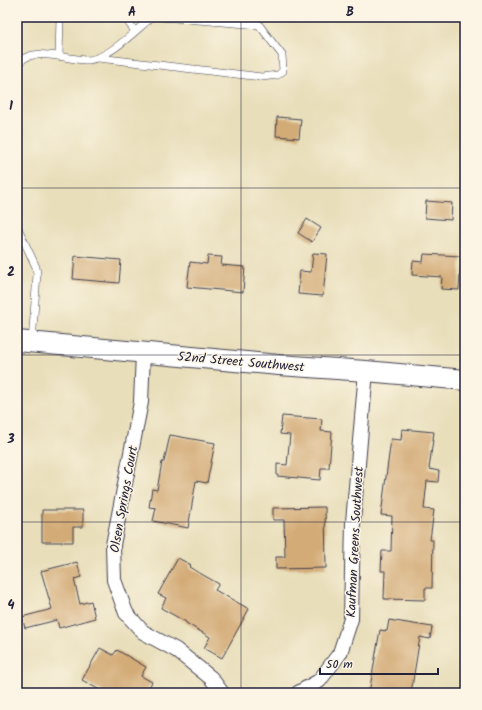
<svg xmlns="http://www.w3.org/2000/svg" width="482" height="710" font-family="Kalam,sans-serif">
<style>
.building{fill:#d3ab77}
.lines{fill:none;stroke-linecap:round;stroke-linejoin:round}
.lane-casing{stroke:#403e4e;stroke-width:8}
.street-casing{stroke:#403e4e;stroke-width:16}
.secondary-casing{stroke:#403e4e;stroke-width:22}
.lane{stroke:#fff;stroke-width:7}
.street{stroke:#fff;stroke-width:14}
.secondary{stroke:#fff;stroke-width:20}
.grid{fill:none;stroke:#22223b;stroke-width:1;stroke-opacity:0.55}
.labels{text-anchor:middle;stroke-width:3;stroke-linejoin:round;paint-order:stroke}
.street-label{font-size:13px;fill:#22223b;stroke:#fcf5e5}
.neatline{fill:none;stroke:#22223b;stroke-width:1.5}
.grid-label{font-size:13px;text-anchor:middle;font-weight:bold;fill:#22223b}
</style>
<rect width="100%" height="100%" fill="#fcf5e5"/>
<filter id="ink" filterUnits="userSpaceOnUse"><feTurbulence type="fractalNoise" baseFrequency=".025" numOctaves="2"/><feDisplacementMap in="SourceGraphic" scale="8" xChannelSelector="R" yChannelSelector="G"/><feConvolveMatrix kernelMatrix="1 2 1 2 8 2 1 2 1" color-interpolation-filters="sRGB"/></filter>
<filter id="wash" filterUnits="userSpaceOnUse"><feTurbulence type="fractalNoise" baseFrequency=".012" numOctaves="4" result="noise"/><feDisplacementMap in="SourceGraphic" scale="16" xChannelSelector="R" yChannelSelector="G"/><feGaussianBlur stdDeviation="0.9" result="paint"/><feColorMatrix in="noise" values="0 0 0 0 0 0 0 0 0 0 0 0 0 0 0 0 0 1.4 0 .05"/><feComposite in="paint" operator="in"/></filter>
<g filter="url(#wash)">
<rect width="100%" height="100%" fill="#e8deba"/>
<g id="blocks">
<!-- building -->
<g class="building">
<path d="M277 117 301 119 299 138 276 136Z"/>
<path d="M426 201 452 203 451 220 425 218Z"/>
<path d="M307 219 321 228 312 242 298 233Z"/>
<path d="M313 253 327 254 323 296 298 294 300 271 311 272Z"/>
<path d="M424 254 461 256 459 290 441 289 442 277 412 275 413 261 423 262Z"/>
<path d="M75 256 121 260 119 283 73 279Z"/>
<path d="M208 256 222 257 221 265 245 267 243 292 187 287 190 262 207 264Z"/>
<path d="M282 416 322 419 321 431 332 432 329 468H321L320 480 277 476V464L287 465 290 435 280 434Z"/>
<path d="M402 429 434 432 429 469 439 471 438 482 427 481 424 509 434 510 430 540H433L432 588H425V600L384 599 385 571H381L382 551H391L392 516 381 515 391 439 401 440Z"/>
<path d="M170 435 215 443 207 483 196 481 188 528 153 521 156 508 149 507 152 489 157 490 162 462H164Z"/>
<path d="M325 507 326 568 276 569V557H285L284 520H273V508Z"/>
<path d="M42 510H83V527H73V542H42Z"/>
<path d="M178 558 191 565 189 567 219 584 215 590 249 609 222 658 204 648 210 637 186 623V622L161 608 166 598 158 594Z"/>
<path d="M77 562 81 577 74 579 80 604 91 601 95 618 59 628 57 620 25 628 22 617 52 609 41 571Z"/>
<path d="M389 620 432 627 430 639 420 637 411 693H369L380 630 387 631Z"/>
<path d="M100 648 113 655 117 650 146 667 141 676 152 682 146 693H105L82 680Z"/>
</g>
</g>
</g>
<g filter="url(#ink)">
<use href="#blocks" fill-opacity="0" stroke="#403e4e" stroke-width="1"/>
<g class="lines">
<defs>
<g id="lane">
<path d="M124 17 135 31"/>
<path d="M161 17 259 25"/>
<path d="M59 56 60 17"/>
<path d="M98 58 262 77 278 75 283 71 282 55 253 17"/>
<path d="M17 67C27 43 69 61 89 60 110 57 135 31 152 17"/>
<path d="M17 226 36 267 37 274 32 342"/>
</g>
<g id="street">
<path d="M143 353 141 402 113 545 114 580 126 613 143 632 176 650 211 678 222 693"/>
<path d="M298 693 319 681 340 653 351 619 353 522 366 371"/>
</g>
<path id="secondary" d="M17 341 279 365 366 371 465 380"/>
</defs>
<!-- lane casing -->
<use href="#lane" class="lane-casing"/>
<!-- street casing -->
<use href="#street" class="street-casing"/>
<!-- secondary casing -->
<use href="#secondary" class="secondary-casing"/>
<!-- lane -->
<use href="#lane" class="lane"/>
<!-- street -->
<use href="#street" class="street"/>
<!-- secondary -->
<use href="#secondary" class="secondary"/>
</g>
</g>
<!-- grid -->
<path class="grid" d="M241 17V693M17 188H465M17 355H465M17 522H465"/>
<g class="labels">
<!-- street labels -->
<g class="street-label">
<text transform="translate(241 361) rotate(5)" y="5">52nd Street Southwest</text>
<text transform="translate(123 499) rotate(-80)" y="5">Olsen Springs Court</text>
<text transform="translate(354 542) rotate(-87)" y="5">Kaufman Greens Southwest</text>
</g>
</g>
<!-- margin -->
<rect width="482" height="710" fill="none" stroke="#fcf5e5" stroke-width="44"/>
<!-- scale -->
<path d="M320 668v6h118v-6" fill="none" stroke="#22223b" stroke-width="2"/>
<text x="326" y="668" font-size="12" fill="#22223b" stroke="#fcf5e5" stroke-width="3" paint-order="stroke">50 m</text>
<rect x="22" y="22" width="438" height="666" class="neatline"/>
<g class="grid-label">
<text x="132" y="16">A</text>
<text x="350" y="16">B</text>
<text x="11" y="110">1</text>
<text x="11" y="276">2</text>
<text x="11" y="443">3</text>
<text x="11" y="609">4</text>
</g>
</svg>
